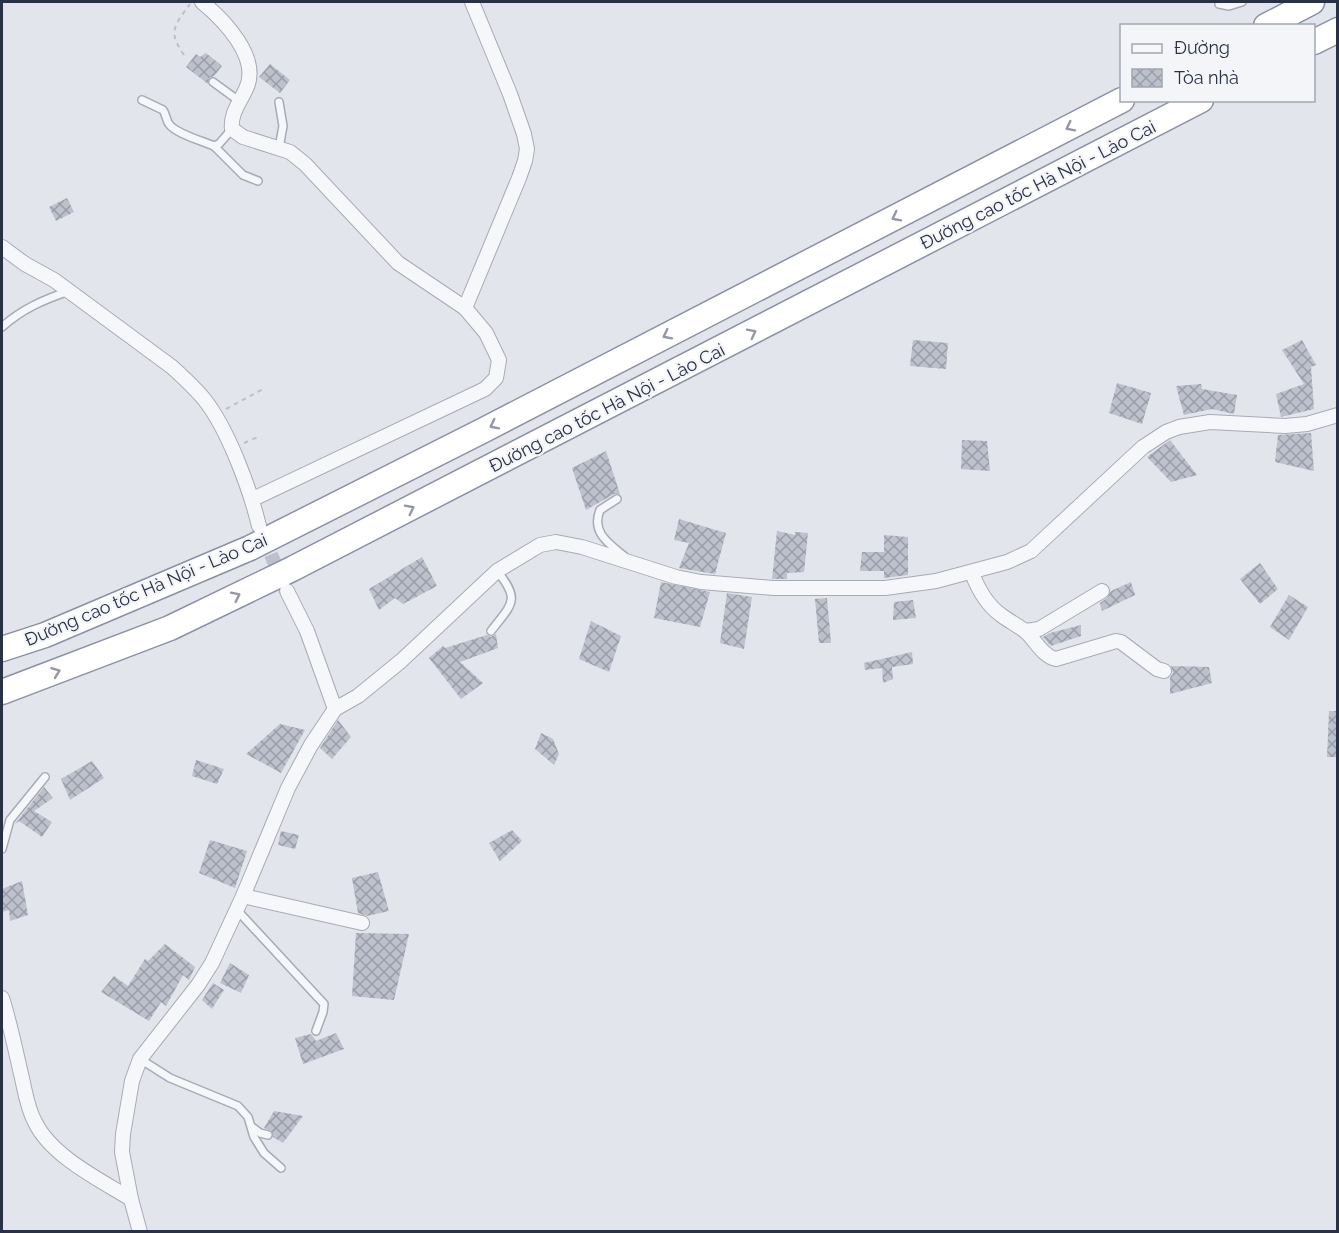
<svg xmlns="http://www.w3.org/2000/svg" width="1339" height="1233" font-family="Raleway,sans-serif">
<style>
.building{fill:url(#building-cross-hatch)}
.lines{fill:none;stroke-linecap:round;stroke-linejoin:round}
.minor-tunnel{stroke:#bec1cb;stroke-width:14;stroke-dasharray:14 7;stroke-linecap:butt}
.service-casing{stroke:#a7abb7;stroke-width:10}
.minor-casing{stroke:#a7abb7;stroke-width:16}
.motorway-casing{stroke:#8991a4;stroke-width:27}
.path{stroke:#bdc0c8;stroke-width:2;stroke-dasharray:4.5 4.5;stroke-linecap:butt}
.service{stroke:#f6f7fa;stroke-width:7}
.minor{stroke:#f6f7fa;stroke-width:14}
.motorway{stroke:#fff;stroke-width:24}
.oneway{stroke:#9498a2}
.labels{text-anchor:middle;stroke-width:4.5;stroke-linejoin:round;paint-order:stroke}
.street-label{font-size:18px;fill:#293146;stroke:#f3f5f9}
</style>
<defs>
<pattern id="building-cross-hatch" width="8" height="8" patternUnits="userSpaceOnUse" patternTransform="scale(1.5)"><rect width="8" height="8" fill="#bcc1cc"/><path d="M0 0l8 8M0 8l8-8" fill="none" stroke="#999da7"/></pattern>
</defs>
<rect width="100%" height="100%" fill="#e3e5ec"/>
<!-- building -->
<g class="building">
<path d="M206 53 222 66 214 76 209 78 208 84 186 67 196 54 200 57Z"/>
<path d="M270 64 290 80 280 93 259 77Z"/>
<path d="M67 198 74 212 56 221 49 207Z"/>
<path d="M913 340 948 343 946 369 910 366Z"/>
<path d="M1302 340 1316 365 1311 367 1314 409 1281 417 1276 394 1304 384 1282 350Z"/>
<path d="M1117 383 1151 393 1142 424 1109 413Z"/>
<path d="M1201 384 1202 389 1237 395 1234 414 1212 409 1184 415 1176 386Z"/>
<path d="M1311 433 1314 471 1275 462 1278 435Z"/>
<path d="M962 440 987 441 990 471 961 469Z"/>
<path d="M1170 440 1197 475 1171 482 1147 457Z"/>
<path d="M606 451 620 494H614L586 510 572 468Z"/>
<path d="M679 519 726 533 715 574 679 568 689 543 674 540Z"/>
<path d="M777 531 795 535V532L808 533 804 572 787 573V579H772Z"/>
<path d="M884 535 908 537V575L884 578V571H860L862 552H884Z"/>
<path d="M422 557 437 586 403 604 395 598 379 610 369 589Z"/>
<path d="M1260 563 1278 589 1260 604 1240 579Z"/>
<path d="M661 582 710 592 700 627 654 618Z"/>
<path d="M1131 582 1135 595 1102 611 1100 603 1107 598 1111 591Z"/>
<path d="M727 593 752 597 744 649 720 643Z"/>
<path d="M1289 595 1308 607 1289 640 1270 627Z"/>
<path d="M827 598 831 643H819L815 599Z"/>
<path d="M913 600 916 618 893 620 894 602Z"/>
<path d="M591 621 621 636 609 672 579 659Z"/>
<path d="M1081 625V636L1051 646 1043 637 1050 633Z"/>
<path d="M496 634 498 648 460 662 483 683 461 699 429 658 443 646 445 648 487 635 491 637Z"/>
<path d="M912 652 913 664 892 667 893 679 883 683 882 668 865 670 864 663Z"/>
<path d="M1171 666 1209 667 1212 683 1170 694V678L1173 673Z"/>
<path d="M1329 711H1338V757H1327Z"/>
<path d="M338 720 351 737 332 759 320 748Z"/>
<path d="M280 724 305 730 281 773 246 754Z"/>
<path d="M541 733 553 739 559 754 554 765 535 749Z"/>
<path d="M196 760 224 769 217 784 192 776Z"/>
<path d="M92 761 104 778 70 800 61 779Z"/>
<path d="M44 787 53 798 34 811 52 822 42 837 19 821 15 824Z"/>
<path d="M512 830 522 841 500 861 489 843Z"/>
<path d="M281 831 299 835 295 849 278 845Z"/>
<path d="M210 840 247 851 235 888 199 873Z"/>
<path d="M378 872 389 911 367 916 358 913 352 878Z"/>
<path d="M22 881 28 915 10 921 9 910 2 912V889Z"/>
<path d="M356 933 409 934 394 1000 352 996Z"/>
<path d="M165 944 195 967 189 980 183 975 166 1006 161 1002 149 1021 101 992 114 976 128 986 145 959 148 961Z"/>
<path d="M230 963 249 975 241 993 220 983Z"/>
<path d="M213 983 224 990 212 1009 202 1000Z"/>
<path d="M336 1033 344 1049 303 1064 295 1038 311 1034 316 1041Z"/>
<path d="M274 1111 303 1116 283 1143 273 1137 271 1131 264 1128Z"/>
</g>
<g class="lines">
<!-- minor-tunnel -->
<path class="minor-tunnel" d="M263 535 282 581"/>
<defs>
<g id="service">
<path d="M1219 4 1229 6 1242 2"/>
<path d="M213 82 239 101"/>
<path d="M142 100 163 110C166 114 166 120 169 124 176 134 203 141 214 146L219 144 232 129"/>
<path d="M279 102 283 126 279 148"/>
<path d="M214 146 243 175 258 181"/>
<path d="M2 327C22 309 43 300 69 291"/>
<path d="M617 499 600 510C591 532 608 543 624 556"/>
<path d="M491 631C512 604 521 600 497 571"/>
<path d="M2 849 10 820 45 777"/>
<path d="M237 910 324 1004 323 1012 316 1031"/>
<path d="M140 1059 170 1078 238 1106 248 1117 254 1137 264 1153 281 1168"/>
<path d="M252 1127 260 1133 268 1135"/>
</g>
<g id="minor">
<path d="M202 2C224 20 261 58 246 89 240 102 230 114 232 129L243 137 290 152 305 164 398 263 465 308 486 333 499 360 496 378 485 389 253 499"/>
<path d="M2 247 25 264 54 280 172 367C183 377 194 387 204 399 228 429 250 489 259 526"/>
<path d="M465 308 519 178 525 161 527 149 524 134 510 94 472 2"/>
<path d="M972 573C978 589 987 605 1001 615 1009 621 1017 625 1025 631 1035 639 1042 656 1056 659L1116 641 1121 642 1157 669 1164 671"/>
<path d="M287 591 307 631 335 709"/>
<path d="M1026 631 1039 629 1102 591"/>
<path d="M243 896 362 923"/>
<path d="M2 998C10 1023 15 1048 21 1074 25 1090 27 1108 35 1122 51 1156 100 1180 131 1199"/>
<path d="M140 1232 131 1199 122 1152 123 1134 132 1081 140 1059 198 985 212 963 243 896 288 788 311 745 335 709 358 696 401 661 497 571 540 545 556 542 582 547 676 577 701 582 773 588H885L936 581 1007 562 1031 551 1143 447 1166 432 1179 427 1210 422 1285 426 1307 424 1338 415"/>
</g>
<g id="motorway">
<path d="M1266 26 1312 2"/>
<path d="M1314 42 1338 30"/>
<path d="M2 649 45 635 250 548 484 430 1122 100"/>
<path d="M2 692 170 628 292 569 1201 100"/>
</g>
</defs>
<!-- service casing -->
<use href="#service" class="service-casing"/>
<!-- minor casing -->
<use href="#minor" class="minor-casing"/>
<!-- motorway casing -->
<use href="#motorway" class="motorway-casing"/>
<!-- path -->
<g class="path">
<path d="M184 55C167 31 175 25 190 4"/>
<path d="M226 409 265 388"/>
<path d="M244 443 258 437"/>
</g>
<!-- service -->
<use href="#service" class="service"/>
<!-- minor -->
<use href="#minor" class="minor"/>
<!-- motorway -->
<use href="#motorway" class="motorway"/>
</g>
<!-- one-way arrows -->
<defs><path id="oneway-chevron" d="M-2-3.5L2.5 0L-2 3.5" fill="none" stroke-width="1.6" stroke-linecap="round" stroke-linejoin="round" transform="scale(1.5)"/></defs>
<g class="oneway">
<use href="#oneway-chevron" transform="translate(1070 127) rotate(153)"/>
<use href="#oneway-chevron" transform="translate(896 217) rotate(153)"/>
<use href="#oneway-chevron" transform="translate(752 333) rotate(-27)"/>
<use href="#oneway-chevron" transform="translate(667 335) rotate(153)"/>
<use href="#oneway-chevron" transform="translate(494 425) rotate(153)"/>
<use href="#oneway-chevron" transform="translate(410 509) rotate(-27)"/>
<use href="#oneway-chevron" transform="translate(236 596) rotate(-26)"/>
<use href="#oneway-chevron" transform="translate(56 672) rotate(-20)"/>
</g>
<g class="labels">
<!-- street labels -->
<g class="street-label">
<text transform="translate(1038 185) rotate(-27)" y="6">Đường cao tốc Hà Nội - Lào Cai</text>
<text transform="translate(607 408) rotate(-27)" y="6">Đường cao tốc Hà Nội - Lào Cai</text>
<text transform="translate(146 590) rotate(-23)" y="6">Đường cao tốc Hà Nội - Lào Cai</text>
</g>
</g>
<!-- border -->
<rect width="1339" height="1233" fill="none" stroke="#293146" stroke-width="6"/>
<!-- legend -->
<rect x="1120" y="24" width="195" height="78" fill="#f3f5f9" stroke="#a2a7b1" stroke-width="1.5"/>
<rect x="1132" y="44" width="30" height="9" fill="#f6f7fa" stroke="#a2a7b1" stroke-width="1.5"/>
<text x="1174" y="54" font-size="18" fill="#293146">Đường</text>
<rect x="1132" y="69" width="30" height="18" fill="url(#building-cross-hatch)" stroke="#a2a7b1" stroke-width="1.5"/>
<text x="1174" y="84" font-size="18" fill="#293146">Tòa nhà</text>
</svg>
